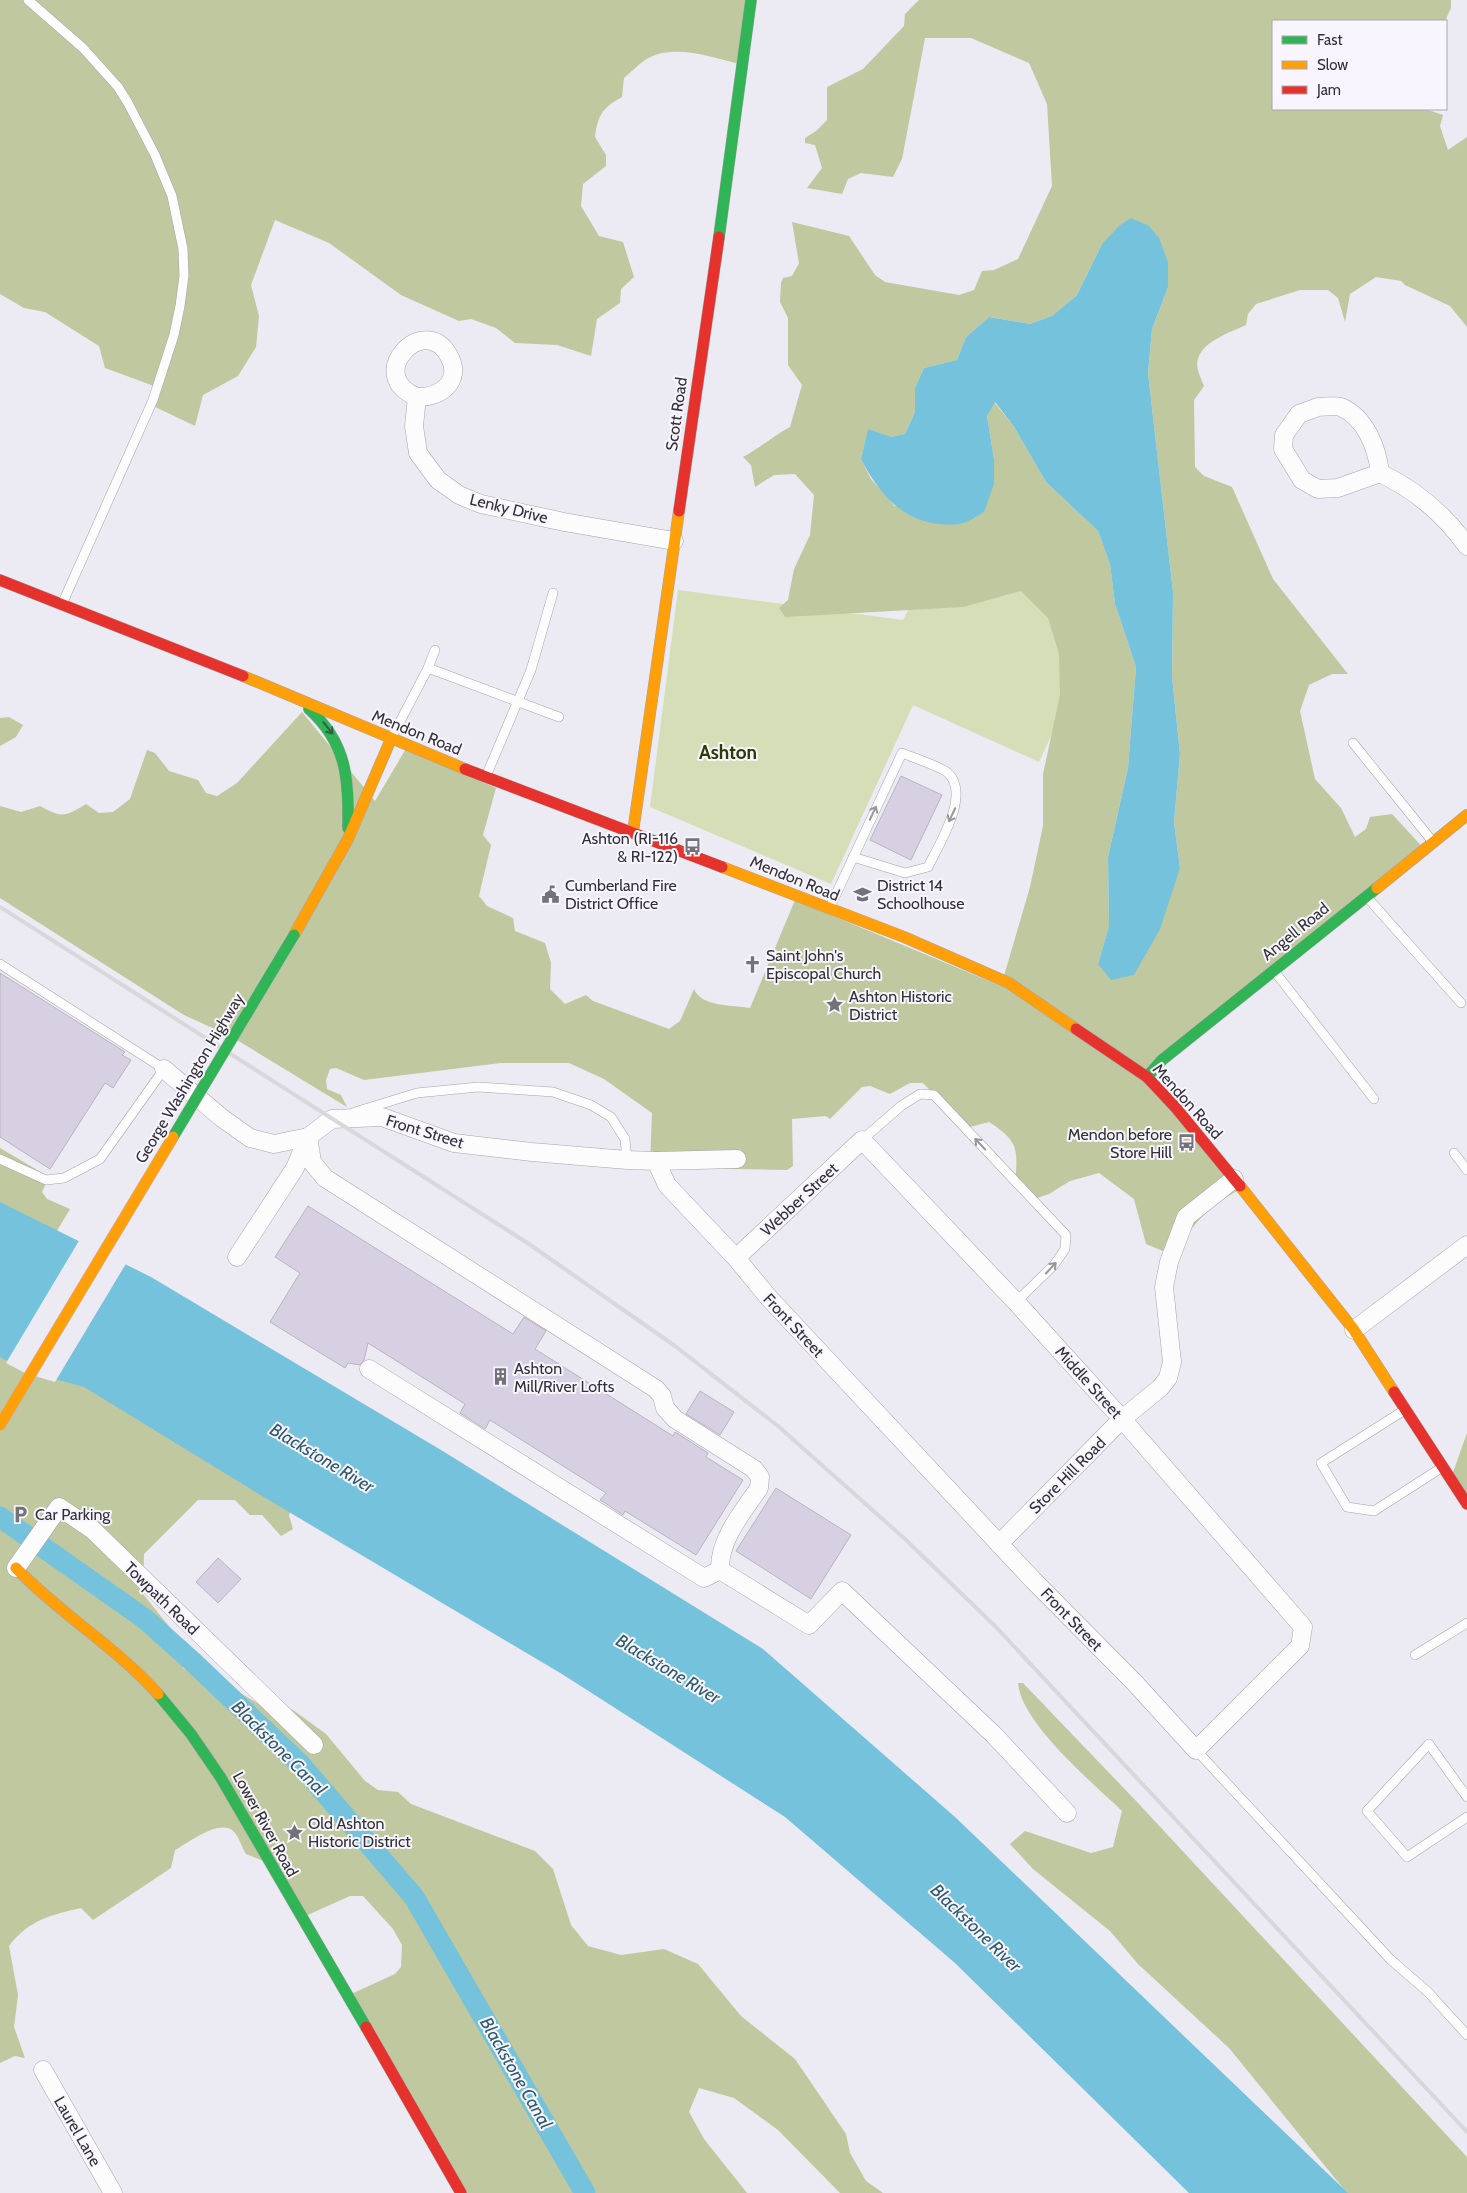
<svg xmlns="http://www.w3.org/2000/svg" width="1467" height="2193" font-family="Cabin,sans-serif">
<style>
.green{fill:#d5deb7}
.forest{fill:#c0c89f;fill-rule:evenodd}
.water{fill:#74c2dc}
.pier{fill:#eceaf2}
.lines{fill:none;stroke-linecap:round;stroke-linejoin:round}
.canal{stroke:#74c2dc;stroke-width:21}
.building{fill:#d6d0e2;stroke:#b7b6bc}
.lane-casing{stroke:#a6a4aa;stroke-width:10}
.street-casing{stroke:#a6a4aa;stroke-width:19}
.fast-casing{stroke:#a6a4aa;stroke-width:12}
.slow-casing{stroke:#a6a4aa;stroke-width:12}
.jam-casing{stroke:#a6a4aa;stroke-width:12}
.lane{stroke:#fcfcfd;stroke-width:9}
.street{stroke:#fcfcfd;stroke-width:18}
.fast{stroke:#30b455;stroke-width:11}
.slow{stroke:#ff9f0a;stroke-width:11}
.jam{stroke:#e5322d;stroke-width:11}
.rail{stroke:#d8d7da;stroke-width:4}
.fast-bridge-casing{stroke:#c1b5c4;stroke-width:12;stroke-linecap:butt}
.slow-bridge-casing{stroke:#c1b5c4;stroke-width:12;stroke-linecap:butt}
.fast-bridge{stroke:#30b455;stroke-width:11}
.slow-bridge{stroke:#ff9f0a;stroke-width:11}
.oneway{stroke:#315f41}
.oneway2{stroke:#97969a}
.labels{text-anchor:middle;stroke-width:4;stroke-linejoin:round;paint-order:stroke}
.street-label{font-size:16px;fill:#323136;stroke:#f8f5fe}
.poi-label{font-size:16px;fill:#323136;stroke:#f8f5fe;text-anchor:start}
.water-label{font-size:18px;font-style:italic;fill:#2e5c6b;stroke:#f8f5fe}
.quarter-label{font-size:19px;font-weight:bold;fill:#2b3d05;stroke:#f8f5fe}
</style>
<rect width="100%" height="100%" fill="#eceaf2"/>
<!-- green -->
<path class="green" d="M937 555 1102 625 1039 762 913 705 831 884 650 807 678 590 903 620Z"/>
<!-- forest -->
<g class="forest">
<path d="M0 0H750L741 64C713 58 672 42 645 60 638 65 631 72 624 78L622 97C602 108 598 115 595 137L606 155V166L583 184 581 206 599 236 623 242 634 277 621 289 620 303 597 319 591 356 557 345 515 343 496 328 471 319 459 321 401 295 329 243 275 220 251 285 259 316 256 347 238 376 203 395 195 426 149 404 154 386 105 368 99 346 45 312 24 308 0 294Z"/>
<path d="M919 0H1451V8L1445 21H1273V109H1425L1443 115 1440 126 1448 150 1467 137V327L1450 306 1405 285 1401 281 1376 277 1350 294 1345 322 1338 298 1328 290H1300L1256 304 1248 314 1246 325C1231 332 1203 341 1198 359 1195 368 1201 378 1204 386L1194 400 1195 467 1204 476 1232 487 1273 579 1348 674H1332L1309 685 1300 711 1315 779 1341 808 1355 837 1366 829 1370 817 1392 814 1428 853 1146 1071 1239 1190C1206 1207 1192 1225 1175 1256L1146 1244 1134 1199 1099 1173 1070 1181 1049 1194 1031 1200 1015 1183C1018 1150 1019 1141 989 1122L966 1128 923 1083H910L890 1094 870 1086 862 1087 830 1119 826 1116 792 1119 793 1166 787 1170 678 1168 669 1170 650 1165 652 1113 604 1079 569 1063H501L364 1080 336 1068 330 1069 326 1080 327 1089 341 1095 347 1107 232 1037 184 1015 0 898V806L21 812 40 806C62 818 65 817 86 804L99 813 113 812 130 799 147 750 155 753 169 771 198 780 206 793 217 796 237 783 302 712 375 801 407 747 496 788 483 835 491 845 479 896 487 906 513 918 515 931 545 943 551 963 550 989 565 1004 586 995 593 1001 669 1029 680 1021 694 989C701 1007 733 1005 750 1008L795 900 1001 986 1030 887 1043 826V774L1060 695 1059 654 1048 618 1021 591 963 607 785 617 779 608 788 600 794 569 810 535 814 495 795 474 774 475 755 487 751 465 743 457C760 448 773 436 790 427L802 385 788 365V318L780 302 781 283 783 278 792 276 799 263 792 222 849 236 875 275 885 282 959 295 974 290 982 271 994 270 1018 259 1052 186 1047 104 1029 63 971 38H925L902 159 893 177 861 173 848 179 842 194 807 188 822 168 815 145 805 143V138L816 131 827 120V87L863 69 904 26 905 14ZM1102 244 1168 287 1152 329 1148 373 1173 592 1172 677 1180 754 1174 822 1180 868 1133 975 1098 964 1109 926 1108 857 1128 768 1136 667 1115 604 1110 564 1098 531 1046 482 1013 425 994 402 987 416 994 459 895 506 871 479 861 459 868 430 891 437 905 434 915 412V388L924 368 957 360 966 337 989 317 1030 324 1052 316 1077 295Z"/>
<path d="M9 717 23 725 16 737 0 746V718Z"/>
<path d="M0 1148 49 1177 42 1192 47 1199 70 1209 55 1234 0 1218Z"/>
<path d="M0 1341 32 1354 295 1503 289 1515 293 1529 281 1536 262 1515H250L235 1500H198L144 1554 143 1594 172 1630 183 1668 205 1677 227 1695 240 1693 264 1707 279 1706 293 1710 326 1734 365 1781 378 1790 398 1792 411 1804 535 1851 553 1869 571 1925 588 1946 621 1955 664 1949 698 1964 741 2016 795 2059 846 2134 850 2153 866 2181 883 2193H840L778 2130 734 2098 699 2088 689 2112 704 2139 747 2193H458L349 1995 395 1974 401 1967 402 1945 393 1929 363 1896H350L301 1918 269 1863 246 1854C242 1848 240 1839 235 1833 222 1816 188 1843 175 1850L171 1868 93 1920 81 1908C50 1915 29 1920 9 1946L18 1995 14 2027 25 2058 15 2056 0 2063Z"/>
<path d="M1467 1433V1506L1451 1478Z"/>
<path d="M1018 1683H1023L1138 1803 1467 2157V2193H1347L1229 2048 1138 1964 1110 1931 1033 1869 1010 1844 1025 1831 1091 1853 1113 1847 1122 1811C1093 1783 1021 1723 1018 1683Z"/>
</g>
<!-- water -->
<g class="water">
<path d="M1131 218 1149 226 1159 238 1168 262V287L1152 329 1148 373 1173 592 1172 677 1180 754 1174 822 1180 868 1160 929 1134 975 1111 980 1098 964 1109 926 1108 857 1128 768 1136 667 1115 604 1110 564 1098 531 1046 482 1013 425 995 402 987 416 994 459V484L984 512C977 516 967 523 960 524 910 529 882 500 861 459L868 429 891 437 905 434 915 412V388L924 368 957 360 966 337 989 317 1030 324 1052 316 1077 295 1102 244 1120 225Z"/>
<path d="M0 1202 151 1277 441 1450 763 1649 955 1817 1348 2193H1189L955 1963 785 1817 562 1674 262 1496 84 1387 26 1371 0 1357Z"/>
</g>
<!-- pier -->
<path class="pier" d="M80 1239 127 1262 55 1382 25 1373 6 1363Z"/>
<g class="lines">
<!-- canal -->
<path class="canal" d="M0 1517 145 1619 193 1662 300 1764 414 1897 585 2193"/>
</g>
<!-- building -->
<g class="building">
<path d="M901 776 942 795 911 860 870 840Z"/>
<path d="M0 973 125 1052 122 1055 131 1060 113 1088 105 1083 50 1169 0 1137Z"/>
<path d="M308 1206 513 1334 524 1317 546 1331 535 1349 673 1436 675 1432 708 1453 706 1457 743 1480 696 1555 625 1511 623 1515 605 1503 600 1500 606 1493 490 1420 485 1429 460 1413 465 1404 368 1343 364 1360 360 1365 348 1363 345 1368 270 1322 300 1273 275 1257Z"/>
<path d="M700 1391 734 1412 720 1435 686 1414Z"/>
<path d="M776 1488 851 1535 811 1599 736 1551Z"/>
<path d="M218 1558 241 1579 218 1603 196 1582Z"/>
</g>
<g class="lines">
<defs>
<g id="lane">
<path d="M28 0 83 48 118 87 128 103 155 155 172 196 183 249 184 276 180 306 174 335 153 400 63 602"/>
<path d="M428 668 559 717"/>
<path d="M392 737 428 668 435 650"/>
<path d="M1353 743 1433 842"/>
<path d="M487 774 531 670 553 593"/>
<path d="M1366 896 1461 1003"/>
<path d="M831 905 902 753C911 757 942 767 948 773 971 795 939 844 928 867L905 873 853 857"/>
<path d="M0 964 164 1069 100 1159 64 1178 46 1180 0 1159"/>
<path d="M1275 972 1374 1099"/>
<path d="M355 1112 417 1093 478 1087 553 1092 591 1105 611 1117 625 1139 627 1160"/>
<path d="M862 1140 901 1106 920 1094 934 1095 1066 1235 1065 1249 1054 1265 1016 1302"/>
<path d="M1454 1153 1467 1170"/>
<path d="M1403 1411 1321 1463 1347 1507 1374 1511 1441 1468"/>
<path d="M1415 1655 1467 1623"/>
<path d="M1196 1750 1391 1960 1428 1992 1467 2035"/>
<path d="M1467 1797 1429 1744 1367 1811 1407 1857 1467 1817"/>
</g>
<g id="street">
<path d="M417 397C363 375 425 311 449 356 463 381 440 398 417 397L414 426 418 453 438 480 459 495 481 504 564 522 674 541"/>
<path d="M1318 407C1325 407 1335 405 1341 407 1366 418 1377 448 1380 473L1338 488 1318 489 1302 480 1283 449 1284 435 1299 414Z"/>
<path d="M1380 473C1416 490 1444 514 1467 546"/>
<path d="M164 1069 222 1118 250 1138 274 1144 308 1137 332 1119 382 1117 454 1143 532 1152 627 1160 656 1161 667 1185 734 1256 736 1258 769 1298 1033 1580 1134 1682 1196 1750 1300 1646 1303 1627 1290 1612 1122 1419 1016 1302 862 1140 736 1258"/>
<path d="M308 1137 312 1162 325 1178 656 1389 662 1396 665 1408 675 1419 754 1469 760 1477 759 1488C743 1512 719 1539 720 1570L809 1625 842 1591 994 1735 1067 1813"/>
<path d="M656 1161 737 1159"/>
<path d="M237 1257 295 1168 308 1137"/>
<path d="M1354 1330 1467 1245"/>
<path d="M369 1369 704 1578 720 1570"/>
<path d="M999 1544 1122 1419 1160 1388 1168 1378 1172 1362 1164 1287 1169 1262 1186 1217 1234 1179"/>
<path d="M16 1568 59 1507 93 1530 314 1745"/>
<path d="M43 2070 113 2193"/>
</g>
<g id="fast">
<path d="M719 237 751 0"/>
<path d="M309 709C347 743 349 780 348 828"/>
<path d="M1147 1077 1162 1060 1377 888"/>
<path d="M158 1694 191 1734 221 1778 366 2027"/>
</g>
<g id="slow">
<path d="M243 676 465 769"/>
<path d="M633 832 679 511"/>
<path d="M722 867 904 937 1009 983 1076 1029"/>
<path d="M1377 888 1467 815"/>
<path d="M294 935 348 839 391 739"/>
<path d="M1240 1186 1354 1330 1394 1392"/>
<path d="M16 1568C60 1614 115 1646 158 1694"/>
</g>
<g id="jam">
<path d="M679 511 719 237"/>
<path d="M0 580 243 676"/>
<path d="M465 769 722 867"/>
<path d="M1076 1029 1147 1077 1176 1108 1240 1186"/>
<path d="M1394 1392 1467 1504"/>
<path d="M366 2027 461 2193"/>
</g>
</defs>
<!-- lane casing -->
<use href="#lane" class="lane-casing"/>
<!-- street casing -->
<use href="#street" class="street-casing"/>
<!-- fast casing -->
<use href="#fast" class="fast-casing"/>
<!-- slow casing -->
<use href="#slow" class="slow-casing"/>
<!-- jam casing -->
<use href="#jam" class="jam-casing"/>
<!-- lane -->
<use href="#lane" class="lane"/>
<!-- street -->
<use href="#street" class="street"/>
<!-- fast -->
<use href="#fast" class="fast"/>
<!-- slow -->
<use href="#slow" class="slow"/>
<!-- jam -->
<use href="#jam" class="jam"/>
<!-- rail -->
<path class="rail" d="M0 907 529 1244 675 1346 778 1426 905 1539 996 1627 1467 2132"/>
<defs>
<path id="fast-bridge" d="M173 1137 294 935"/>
<path id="slow-bridge" d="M0 1425 173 1137"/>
</defs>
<!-- fast-bridge casing -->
<use href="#fast-bridge" class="fast-bridge-casing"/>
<!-- slow-bridge casing -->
<use href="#slow-bridge" class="slow-bridge-casing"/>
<!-- fast-bridge -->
<use href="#fast-bridge" class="fast-bridge"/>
<!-- slow-bridge -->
<use href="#slow-bridge" class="slow-bridge"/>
</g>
<!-- one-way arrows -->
<defs><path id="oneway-shaft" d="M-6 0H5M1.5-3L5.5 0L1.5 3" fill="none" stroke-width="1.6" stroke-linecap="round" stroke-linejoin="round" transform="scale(1.25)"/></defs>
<use class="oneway" href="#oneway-shaft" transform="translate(328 728) rotate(52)"/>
<g class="oneway2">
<use href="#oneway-shaft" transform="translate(873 813) rotate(-65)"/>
<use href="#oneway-shaft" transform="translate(952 815) rotate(115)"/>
<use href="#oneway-shaft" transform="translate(980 1144) rotate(-133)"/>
<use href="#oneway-shaft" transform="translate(1051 1268) rotate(-47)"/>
</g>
<!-- icons -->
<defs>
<symbol id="bus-bare" viewBox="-9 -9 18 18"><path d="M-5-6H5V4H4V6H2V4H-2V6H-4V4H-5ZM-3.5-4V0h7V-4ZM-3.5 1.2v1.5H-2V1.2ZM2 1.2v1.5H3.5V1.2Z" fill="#737278" stroke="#f8f5fe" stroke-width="2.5" paint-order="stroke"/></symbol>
<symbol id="civic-bare" viewBox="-9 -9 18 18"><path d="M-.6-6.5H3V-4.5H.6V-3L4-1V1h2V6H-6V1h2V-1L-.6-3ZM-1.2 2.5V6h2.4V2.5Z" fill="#737278" stroke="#f8f5fe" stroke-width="2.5" paint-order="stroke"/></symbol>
<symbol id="school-bare" viewBox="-9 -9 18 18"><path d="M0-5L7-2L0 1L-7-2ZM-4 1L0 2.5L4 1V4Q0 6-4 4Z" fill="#737278" stroke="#f8f5fe" stroke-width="2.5" paint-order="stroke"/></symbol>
<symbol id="church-bare" viewBox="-9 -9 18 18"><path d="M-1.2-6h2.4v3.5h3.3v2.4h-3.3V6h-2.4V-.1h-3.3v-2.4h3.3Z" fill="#737278" stroke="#f8f5fe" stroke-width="2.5" paint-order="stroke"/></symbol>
<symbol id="sight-bare" viewBox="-9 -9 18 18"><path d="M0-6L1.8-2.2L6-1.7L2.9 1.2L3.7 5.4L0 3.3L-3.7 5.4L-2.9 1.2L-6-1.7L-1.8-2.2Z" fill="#737278" stroke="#f8f5fe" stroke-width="2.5" paint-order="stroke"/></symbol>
<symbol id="building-bare" viewBox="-9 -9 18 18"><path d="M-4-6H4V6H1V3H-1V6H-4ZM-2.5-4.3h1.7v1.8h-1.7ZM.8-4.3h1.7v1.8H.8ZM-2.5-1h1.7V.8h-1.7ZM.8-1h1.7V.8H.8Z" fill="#737278" stroke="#f8f5fe" stroke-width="2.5" paint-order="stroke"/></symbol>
<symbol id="parking-bare" viewBox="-9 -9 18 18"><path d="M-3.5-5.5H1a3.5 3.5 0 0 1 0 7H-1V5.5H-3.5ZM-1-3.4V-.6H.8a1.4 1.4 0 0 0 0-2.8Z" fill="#737278" stroke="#f8f5fe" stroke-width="2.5" paint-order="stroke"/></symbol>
</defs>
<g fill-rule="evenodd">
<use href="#bus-bare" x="680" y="834" width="25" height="25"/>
<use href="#civic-bare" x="538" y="882" width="25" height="25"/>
<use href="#school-bare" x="850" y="882" width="25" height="25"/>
<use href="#church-bare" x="740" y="952" width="25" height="25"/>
<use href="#sight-bare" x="822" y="992" width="25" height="25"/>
<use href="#bus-bare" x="1174" y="1130" width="25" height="25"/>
<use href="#building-bare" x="488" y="1364" width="25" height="25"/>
<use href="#parking-bare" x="8" y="1502" width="25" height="25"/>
<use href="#sight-bare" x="282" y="1820" width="25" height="25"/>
</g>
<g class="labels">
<!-- street labels -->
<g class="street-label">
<text transform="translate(676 414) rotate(-82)" y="6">Scott Road</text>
<text transform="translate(509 508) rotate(14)" y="6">Lenky Drive</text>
<text transform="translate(417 732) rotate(22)" y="6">Mendon Road</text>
<text transform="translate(795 878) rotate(22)" y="6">Mendon Road</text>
<text transform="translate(1295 931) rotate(-39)" y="6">Angell Road</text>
<text transform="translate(189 1078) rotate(-59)" y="6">George Washington Highway</text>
<text transform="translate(1188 1101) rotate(48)" y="6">Mendon Road</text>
<text transform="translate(425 1131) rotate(17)" y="6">Front Street</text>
<text transform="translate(799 1199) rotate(-43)" y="6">Webber Street</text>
<text transform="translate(794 1325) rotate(47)" y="6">Front Street</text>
<text transform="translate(1089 1382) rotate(48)" y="6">Middle Street</text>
<text transform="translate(1067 1475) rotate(-45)" y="6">Store Hill Road</text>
<text transform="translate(162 1598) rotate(44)" y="6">Towpath Road</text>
<text transform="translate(1072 1619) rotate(46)" y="6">Front Street</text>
<text transform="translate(266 1824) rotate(61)" y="6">Lower River Road</text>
<text transform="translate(78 2131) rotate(60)" y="6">Laurel Lane</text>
</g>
<!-- poi labels -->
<g class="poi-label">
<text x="678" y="844" text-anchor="end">Ashton (RI-116<tspan x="678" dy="18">&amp; RI-122)</tspan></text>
<text x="565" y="891">Cumberland Fire<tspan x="565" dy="18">District Office</tspan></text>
<text x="877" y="891">District 14<tspan x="877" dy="18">Schoolhouse</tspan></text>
<text x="766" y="961">Saint John's<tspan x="766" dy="18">Episcopal Church</tspan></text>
<text x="849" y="1002">Ashton Historic<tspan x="849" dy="18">District</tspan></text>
<text x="1172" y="1140" text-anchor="end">Mendon before<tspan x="1172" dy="18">Store Hill</tspan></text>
<text x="514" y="1374">Ashton<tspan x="514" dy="18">Mill/River Lofts</tspan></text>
<text x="35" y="1520">Car Parking</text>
<text x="308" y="1829">Old Ashton<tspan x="308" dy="18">Historic District</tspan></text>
</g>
<!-- water labels -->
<g class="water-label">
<text transform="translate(322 1458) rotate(31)" y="6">Blackstone River</text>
<text transform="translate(668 1669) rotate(31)" y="6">Blackstone River</text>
<text transform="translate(279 1748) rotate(45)" y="6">Blackstone Canal</text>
<text transform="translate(976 1928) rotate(44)" y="6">Blackstone River</text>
<text transform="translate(516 2073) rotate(60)" y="6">Blackstone Canal</text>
</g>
<!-- quarter labels -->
<g class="quarter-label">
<text x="728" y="759">Ashton</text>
</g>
</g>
<!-- legend -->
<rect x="1272" y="20" width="175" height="90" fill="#f8f5fe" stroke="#a9a7ae"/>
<rect x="1282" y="36" width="25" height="8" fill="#30b455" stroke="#a9a7ae"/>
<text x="1317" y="45" font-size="15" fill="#323136">Fast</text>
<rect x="1282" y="61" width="25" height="8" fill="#ff9f0a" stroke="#a9a7ae"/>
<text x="1317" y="70" font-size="15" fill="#323136">Slow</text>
<rect x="1282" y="86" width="25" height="8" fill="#e5322d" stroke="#a9a7ae"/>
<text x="1317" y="95" font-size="15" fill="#323136">Jam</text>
</svg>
